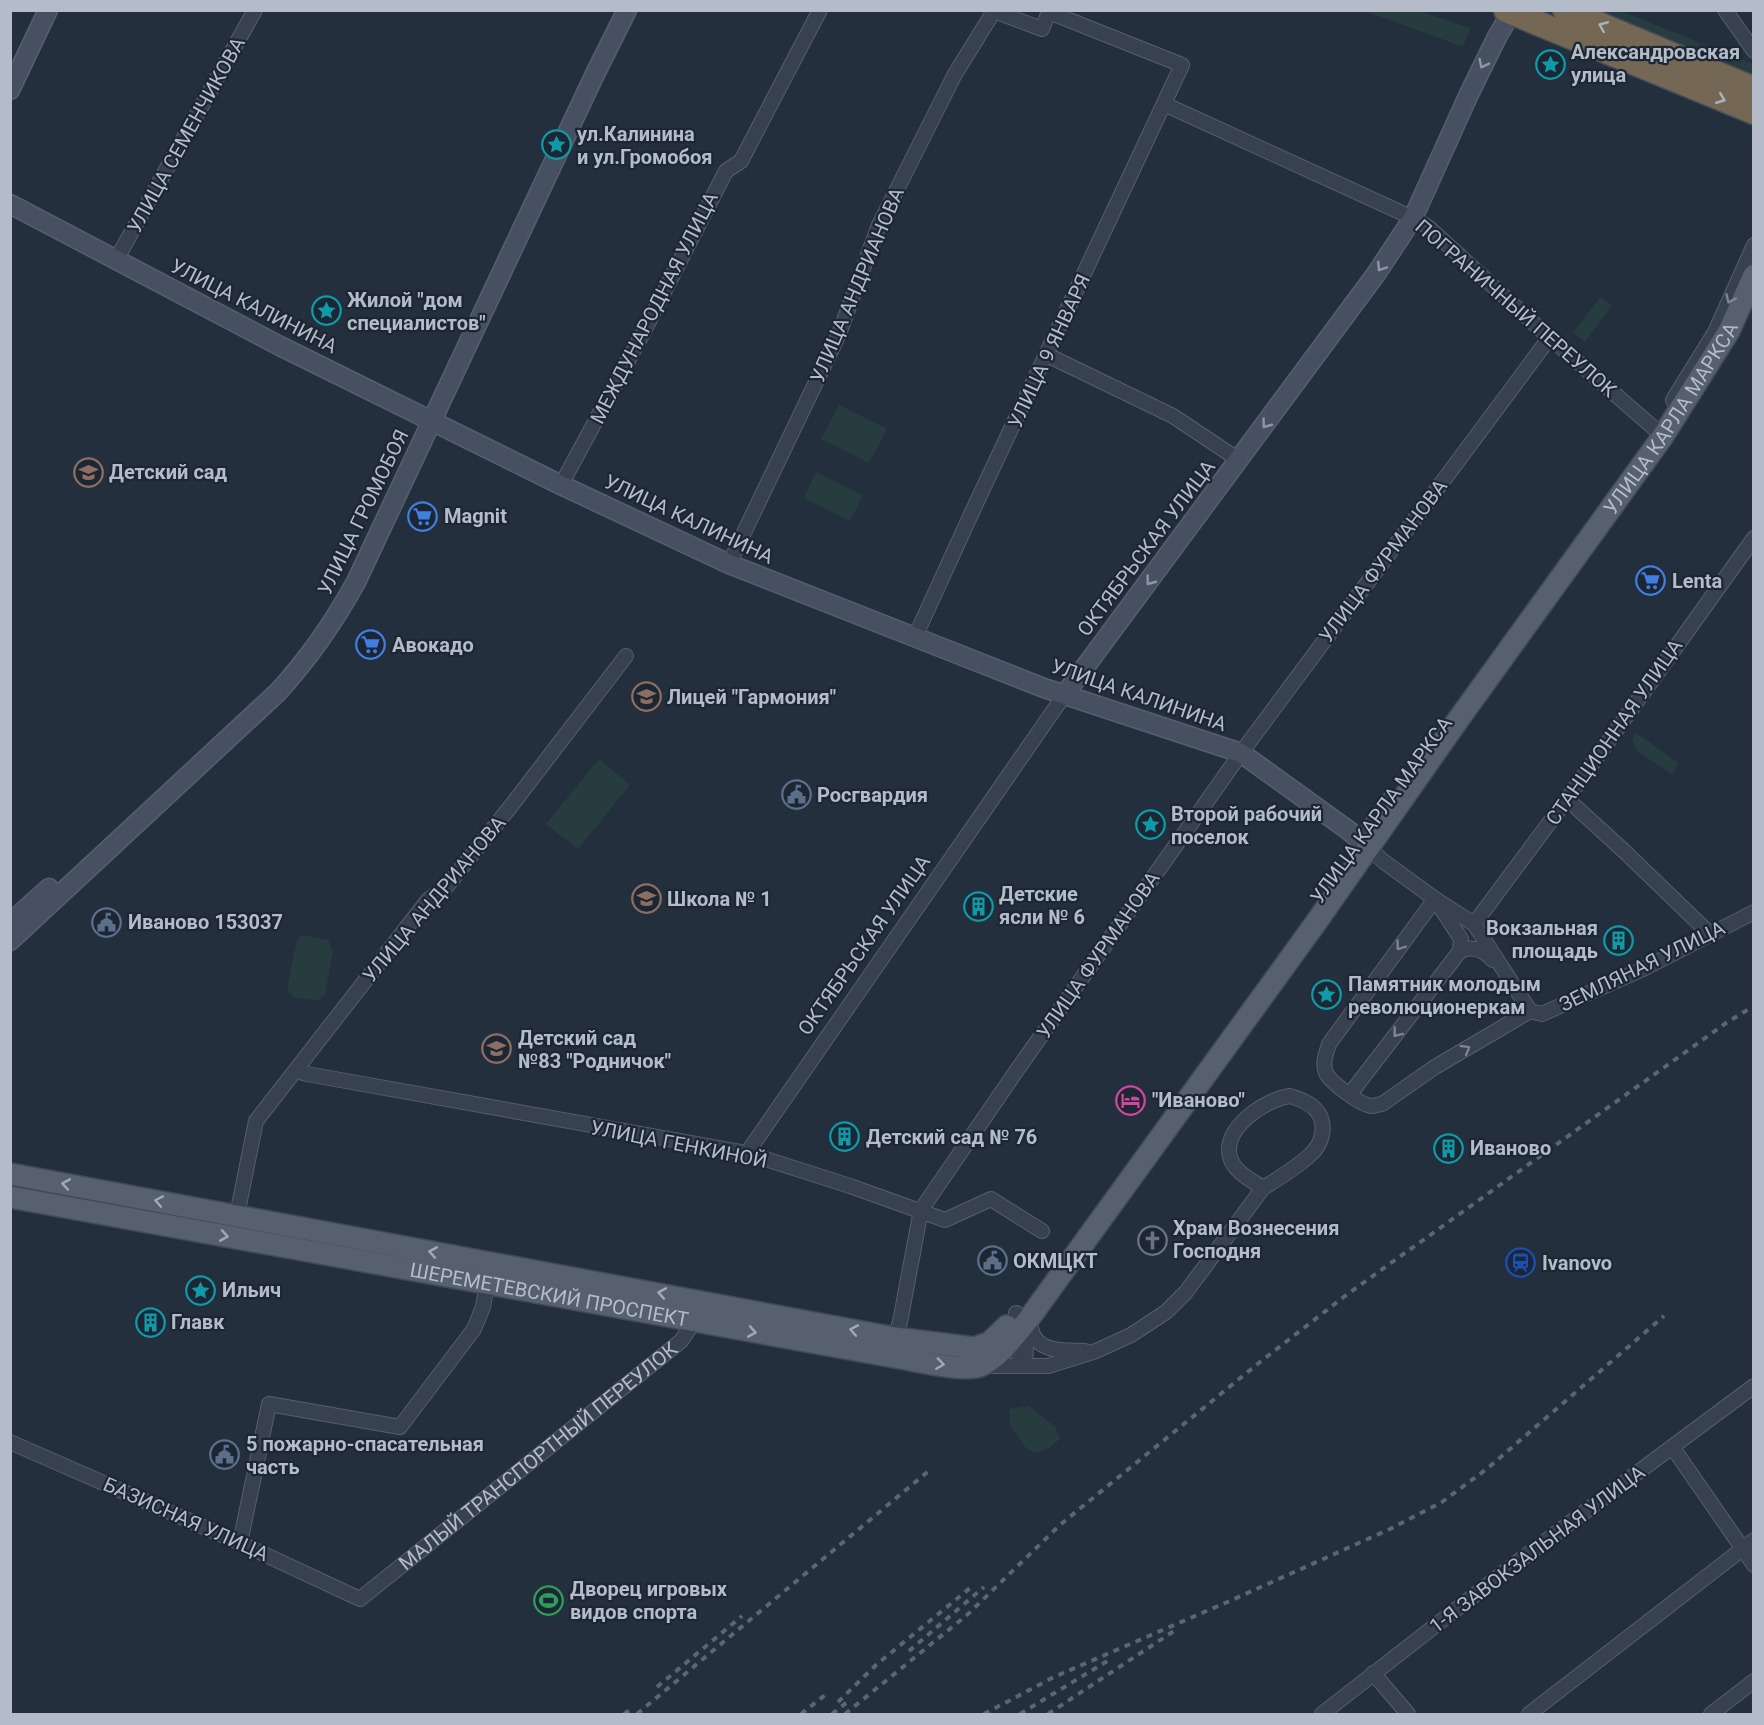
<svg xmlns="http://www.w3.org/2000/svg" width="1764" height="1725" font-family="Roboto,sans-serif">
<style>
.green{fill:#263c3f}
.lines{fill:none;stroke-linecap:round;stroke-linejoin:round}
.street-casing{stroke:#565f6c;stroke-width:16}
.secondary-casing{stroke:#565f6c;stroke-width:21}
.primary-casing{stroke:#414a57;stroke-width:24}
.highway-casing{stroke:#434c59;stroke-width:27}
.street{stroke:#38414e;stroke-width:14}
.secondary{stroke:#465061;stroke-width:18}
.primary{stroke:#56606e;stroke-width:21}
.highway{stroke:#746855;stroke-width:24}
.rail{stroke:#5a6575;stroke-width:4;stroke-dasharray:6 6;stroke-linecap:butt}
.oneway{stroke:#aeb4bd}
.oneway2{stroke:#8e96a5}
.oneway3{stroke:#7c8592}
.oneway4{stroke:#a1aab7}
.labels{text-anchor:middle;stroke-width:4.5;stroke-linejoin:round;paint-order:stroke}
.poi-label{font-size:20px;font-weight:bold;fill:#b4bcc9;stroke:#1d2633;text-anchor:start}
.street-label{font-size:20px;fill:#b4bcc9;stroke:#1d2633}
</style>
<rect width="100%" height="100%" fill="#242f3e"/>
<!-- green -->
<g class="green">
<path d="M1365 11H1419L1470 28 1463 47Z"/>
<path d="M1581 11H1621L1753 64V80Z"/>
<path d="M1600 297 1612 305 1585 342 1573 333Z"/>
<path d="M839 405 887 429 869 463 821 439Z"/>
<path d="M816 472 863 495 850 521 804 498Z"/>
<path d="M1636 733 1679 763 1672 774 1637 751 1632 739Z"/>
<path d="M599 759 630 785 578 849 546 824Z"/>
<path d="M302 935 328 940 333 951 325 994 317 1001 294 997 287 989 296 943Z"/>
<path d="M1029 1406 1055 1427 1060 1439 1049 1448 1036 1453 1026 1448 1010 1425 1009 1409Z"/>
</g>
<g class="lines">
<defs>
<g id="street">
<path d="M1725 10 1754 51"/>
<path d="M1164 104 1413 218 1428 227 1540 329 1663 436"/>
<path d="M116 260 255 10"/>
<path d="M1047 355 1173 416 1239 460"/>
<path d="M1673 400 1715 332 1754 245"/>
<path d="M561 485 643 333 726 171 741 161 820 10"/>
<path d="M729 564 839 334 879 225 955 74 994 11 1042 29 1049 12 1182 65 973 510 915 637"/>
<path d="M1567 799 1624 851 1710 934"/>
<path d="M1360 840 1391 797"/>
<path d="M1369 848 1383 861 1435 899 1474 924 1530 1011"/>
<path d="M1435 899 1329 1044C1326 1054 1322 1063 1326 1073 1330 1082 1362 1106 1372 1106 1374 1106 1380 1104 1382 1104L1435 1067 1530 1011"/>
<path d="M1474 924 1567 799 1754 538"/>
<path d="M1460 951C1473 945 1483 950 1493 960"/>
<path d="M1530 1011 1542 1014 1645 968 1754 912"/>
<path d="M297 1071 307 1074 747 1153 850 1186 945 1220 991 1199 1042 1231"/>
<path d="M1350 1094 1460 951 1461 939 1435 899"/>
<path d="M1290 1096C1299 1099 1309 1102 1315 1109 1328 1122 1323 1144 1310 1155 1296 1168 1279 1178 1263 1188 1251 1180 1234 1172 1230 1157 1222 1128 1266 1099 1290 1096Z"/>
<path d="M747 1153 1065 694"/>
<path d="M237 1215 256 1121 428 900 447 886 511 806 626 656"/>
<path d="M1016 1313C1013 1332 1013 1350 1025 1366"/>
<path d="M1033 1313C1032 1317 1030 1324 1031 1328 1036 1354 1066 1350 1085 1351"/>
<path d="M895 1338 900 1322 921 1210 1017 1070 1241 753 1550 337"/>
<path d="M984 1366H1048L1096 1351 1131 1335 1166 1312 1186 1292 1263 1188"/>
<path d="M1025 1366 1027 1323"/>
<path id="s1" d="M10 1442 240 1543 360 1599 681 1341 694 1322"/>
<path d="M1673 1448 1754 1565"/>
<path d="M240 1543 269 1404 400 1427 474 1329 483 1307 487 1284"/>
<path d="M1373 1673 1408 1714"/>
<path d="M1322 1714 1508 1569 1754 1386"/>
<path d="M1529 1714 1754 1540"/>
<path d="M1711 1714 1754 1681"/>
</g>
<g id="secondary">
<path d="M10 90 48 10"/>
<path d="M10 204 280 346 561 485 729 564 1044 688 1241 753 1348 830 1369 848"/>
<path d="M1065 694 1376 274 1413 218 1469 94 1497 37 1511 13 1516 10"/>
<path d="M10 923 49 888"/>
<path d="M10 941 278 692C309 658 334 622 356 582L595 74 627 10"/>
</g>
<g id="primary">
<path d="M10 1174 895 1338 974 1348 989 1343 1007 1326"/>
<path id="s2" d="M10 1197 900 1358C918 1361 964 1372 980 1366 998 1359 1016 1334 1028 1320L1315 924 1458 720 1663 436 1729 331 1754 275"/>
</g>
<g id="highway">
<path d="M1506 10 1754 112"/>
<path d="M1565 10 1754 89"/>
</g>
</defs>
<!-- street casing -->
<use href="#street" class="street-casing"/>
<!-- secondary casing -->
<use href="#secondary" class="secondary-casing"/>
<!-- primary casing -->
<use href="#primary" class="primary-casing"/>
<!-- highway casing -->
<use href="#highway" class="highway-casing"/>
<!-- street -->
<use href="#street" class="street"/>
<!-- secondary -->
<use href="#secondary" class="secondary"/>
<!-- primary -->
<use href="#primary" class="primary"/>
<!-- highway -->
<use href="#highway" class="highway"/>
<!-- rail -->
<g class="rail">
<path d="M909 1651 984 1587"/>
<path d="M657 1687 742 1616"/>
<path d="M838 1702 876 1665 970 1588"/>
<path d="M624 1714 634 1707"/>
<path d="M637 1714 931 1469"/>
<path d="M801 1714 829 1692"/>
<path d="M832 1714 851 1699"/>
<path d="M845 1714 967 1615 1061 1524 1260 1362 1345 1296 1726 1023 1754 1006"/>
<path d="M984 1714 1054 1677 1232 1600 1390 1529 1442 1502 1488 1468 1664 1316"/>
<path d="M1020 1714 1109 1660"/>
<path d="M1048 1714 1174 1631"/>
</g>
</g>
<!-- one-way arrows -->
<defs><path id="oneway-chevron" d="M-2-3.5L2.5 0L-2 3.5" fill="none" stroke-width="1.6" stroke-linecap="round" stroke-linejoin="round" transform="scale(1.5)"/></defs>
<g class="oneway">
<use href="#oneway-chevron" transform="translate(1603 26) rotate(-157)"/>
<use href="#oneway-chevron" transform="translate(1721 99) rotate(22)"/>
</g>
<g class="oneway2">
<use href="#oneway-chevron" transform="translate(1483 64) rotate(116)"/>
<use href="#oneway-chevron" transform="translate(1381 267) rotate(123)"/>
<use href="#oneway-chevron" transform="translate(1266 424) rotate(127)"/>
<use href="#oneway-chevron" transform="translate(1150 581) rotate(127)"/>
</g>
<g class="oneway3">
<use href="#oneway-chevron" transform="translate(1730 299) rotate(114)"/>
<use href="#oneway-chevron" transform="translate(1400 946) rotate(126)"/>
<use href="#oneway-chevron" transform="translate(1397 1033) rotate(128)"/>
<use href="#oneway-chevron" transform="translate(1466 1049) rotate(-30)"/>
</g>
<g class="oneway4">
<use href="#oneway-chevron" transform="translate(66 1184) rotate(-170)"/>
<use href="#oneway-chevron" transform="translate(159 1201) rotate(-169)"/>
<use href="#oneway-chevron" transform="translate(224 1236) rotate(10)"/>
<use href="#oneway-chevron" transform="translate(433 1252) rotate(-170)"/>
<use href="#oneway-chevron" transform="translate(662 1293) rotate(-170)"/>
<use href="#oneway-chevron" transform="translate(854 1330) rotate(-169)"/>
<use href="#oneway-chevron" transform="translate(752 1332) rotate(10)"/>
<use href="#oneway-chevron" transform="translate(940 1364) rotate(8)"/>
</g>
<!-- icons -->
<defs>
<symbol id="sight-ring" viewBox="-11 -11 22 22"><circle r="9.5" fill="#1d2633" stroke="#0f9aa8" stroke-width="1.5"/><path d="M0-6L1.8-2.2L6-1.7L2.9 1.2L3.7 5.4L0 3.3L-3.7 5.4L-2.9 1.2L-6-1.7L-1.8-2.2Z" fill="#0f9aa8"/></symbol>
<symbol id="school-ring" viewBox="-11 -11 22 22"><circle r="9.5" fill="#1d2633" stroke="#8d6e63" stroke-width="1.5"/><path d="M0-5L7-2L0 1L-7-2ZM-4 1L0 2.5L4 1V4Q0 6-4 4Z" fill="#8d6e63"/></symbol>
<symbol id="supermarket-ring" viewBox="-11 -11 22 22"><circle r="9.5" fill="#1d2633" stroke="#3f7fe0" stroke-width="1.5"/><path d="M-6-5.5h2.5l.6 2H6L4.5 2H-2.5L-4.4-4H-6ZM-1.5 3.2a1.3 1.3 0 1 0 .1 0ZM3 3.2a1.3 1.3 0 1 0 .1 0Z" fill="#3f7fe0"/></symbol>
<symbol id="civic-ring" viewBox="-11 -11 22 22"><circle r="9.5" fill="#1d2633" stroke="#5c6f8a" stroke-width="1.5"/><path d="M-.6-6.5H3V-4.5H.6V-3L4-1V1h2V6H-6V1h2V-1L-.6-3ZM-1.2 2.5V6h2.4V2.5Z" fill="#5c6f8a"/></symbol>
<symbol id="building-ring" viewBox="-11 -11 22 22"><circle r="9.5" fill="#1d2633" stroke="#0f9aa8" stroke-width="1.5"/><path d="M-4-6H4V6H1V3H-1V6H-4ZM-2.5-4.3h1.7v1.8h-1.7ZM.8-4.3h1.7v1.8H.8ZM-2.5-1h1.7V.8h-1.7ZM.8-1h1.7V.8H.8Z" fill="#0f9aa8"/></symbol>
<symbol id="hotel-ring" viewBox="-11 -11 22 22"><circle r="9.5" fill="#1d2633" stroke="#d1479c" stroke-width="1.5"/><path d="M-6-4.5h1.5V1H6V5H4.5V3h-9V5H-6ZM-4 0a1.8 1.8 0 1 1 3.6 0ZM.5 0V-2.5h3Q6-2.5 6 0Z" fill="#d1479c"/></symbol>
<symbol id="church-ring" viewBox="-11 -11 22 22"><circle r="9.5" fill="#1d2633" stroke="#6b7280" stroke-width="1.5"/><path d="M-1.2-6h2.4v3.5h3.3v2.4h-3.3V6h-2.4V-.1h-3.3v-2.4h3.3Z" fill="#6b7280"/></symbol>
<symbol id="station-ring" viewBox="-11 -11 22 22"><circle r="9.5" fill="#1d2633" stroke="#1a4fb4" stroke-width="1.5"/><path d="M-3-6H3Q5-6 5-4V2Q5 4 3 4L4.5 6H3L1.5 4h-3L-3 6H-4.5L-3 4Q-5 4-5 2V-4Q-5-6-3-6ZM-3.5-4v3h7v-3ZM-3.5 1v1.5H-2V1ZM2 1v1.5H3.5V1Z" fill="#1a4fb4"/></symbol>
<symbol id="stadium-ring" viewBox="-11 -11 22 22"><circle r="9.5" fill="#1d2633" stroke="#2e9e5b" stroke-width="1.5"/><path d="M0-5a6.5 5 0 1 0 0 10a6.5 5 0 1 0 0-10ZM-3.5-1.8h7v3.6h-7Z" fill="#2e9e5b"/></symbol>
</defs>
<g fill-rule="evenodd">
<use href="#sight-ring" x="1534" y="48" width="33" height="33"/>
<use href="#sight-ring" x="540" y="128" width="33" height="33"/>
<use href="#sight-ring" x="310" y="294" width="33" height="33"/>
<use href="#school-ring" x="72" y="456" width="33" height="33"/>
<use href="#supermarket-ring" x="406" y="500" width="33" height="33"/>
<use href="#supermarket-ring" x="1634" y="564" width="33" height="33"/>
<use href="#supermarket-ring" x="354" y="628" width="33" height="33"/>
<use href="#school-ring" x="630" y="680" width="33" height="33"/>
<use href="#civic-ring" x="780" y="778" width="33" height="33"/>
<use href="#sight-ring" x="1134" y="808" width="33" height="33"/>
<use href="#school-ring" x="630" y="882" width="33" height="33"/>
<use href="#building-ring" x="962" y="890" width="33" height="33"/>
<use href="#civic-ring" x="90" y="906" width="33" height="33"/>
<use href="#building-ring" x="1602" y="924" width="33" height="33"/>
<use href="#sight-ring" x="1310" y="978" width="33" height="33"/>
<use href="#school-ring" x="480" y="1032" width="33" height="33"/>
<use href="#hotel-ring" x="1114" y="1084" width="33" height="33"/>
<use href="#building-ring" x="828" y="1120" width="33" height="33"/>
<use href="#building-ring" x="1432" y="1132" width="33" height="33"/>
<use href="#church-ring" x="1136" y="1224" width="33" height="33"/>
<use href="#civic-ring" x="976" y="1244" width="33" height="33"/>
<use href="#station-ring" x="1504" y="1246" width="33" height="33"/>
<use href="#sight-ring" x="184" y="1274" width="33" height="33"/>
<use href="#building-ring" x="134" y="1306" width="33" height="33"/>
<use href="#civic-ring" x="208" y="1438" width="33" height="33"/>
<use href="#stadium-ring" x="532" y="1584" width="33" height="33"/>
</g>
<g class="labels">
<!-- poi labels -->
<g class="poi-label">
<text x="1571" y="59">Александровская<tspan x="1571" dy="23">улица</tspan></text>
<text x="577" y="141">ул.Калинина<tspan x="577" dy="23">и ул.Громобоя</tspan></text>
<text x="347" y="307">Жилой "дом<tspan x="347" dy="23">специалистов"</tspan></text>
<text x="109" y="479">Детский сад</text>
<text x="444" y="523">Magnit</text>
<text x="1672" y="588">Lenta</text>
<text x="392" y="652">Авокадо</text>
<text x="667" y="704">Лицей "Гармония"</text>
<text x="817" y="802">Росгвардия</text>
<text x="1171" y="821">Второй рабочий<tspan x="1171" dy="23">поселок</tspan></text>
<text x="999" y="901">Детские<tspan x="999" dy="23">ясли № 6</tspan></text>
<text x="667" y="906">Школа № 1</text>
<text x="128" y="929">Иваново 153037</text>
<text x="1598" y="935" text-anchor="end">Вокзальная<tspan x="1598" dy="23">площадь</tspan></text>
<text x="1348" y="991">Памятник молодым<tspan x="1348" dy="23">революционеркам</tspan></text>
<text x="518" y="1045">Детский сад<tspan x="518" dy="23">№83 "Родничок"</tspan></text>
<text x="1152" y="1107">"Иваново"</text>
<text x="866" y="1144">Детский сад № 76</text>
<text x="1470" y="1155">Иваново</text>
<text x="1173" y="1235">Храм Вознесения<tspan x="1173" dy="23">Господня</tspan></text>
<text x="1013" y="1268">ОКМЦКТ</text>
<text x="1542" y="1270">Ivanovo</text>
<text x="222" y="1297">Ильич</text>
<text x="171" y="1329">Главк</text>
<text x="246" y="1451">5 пожарно-спасательная<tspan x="246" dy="23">часть</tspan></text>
<text x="570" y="1596">Дворец игровых<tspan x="570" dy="23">видов спорта</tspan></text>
</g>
<!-- street labels -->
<g class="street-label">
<text transform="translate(186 135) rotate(-61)" y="7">УЛИЦА СЕМЕНЧИКОВА</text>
<text transform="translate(857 285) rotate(-67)" y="7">УЛИЦА АНДРИАНОВА</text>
<text transform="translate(254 306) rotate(27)" y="7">УЛИЦА КАЛИНИНА</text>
<text transform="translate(654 308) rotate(-63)" y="7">МЕЖДУНАРОДНАЯ УЛИЦА</text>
<text transform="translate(1516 308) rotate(41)" y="7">ПОГРАНИЧНЫЙ ПЕРЕУЛОК</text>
<text transform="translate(1049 351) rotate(-65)" y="7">УЛИЦА 9 ЯНВАРЯ</text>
<text dy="7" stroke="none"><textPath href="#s2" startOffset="2160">УЛИЦА КАРЛА МАРКСА</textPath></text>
<text transform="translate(363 512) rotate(-64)" y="7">УЛИЦА ГРОМОБОЯ</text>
<text transform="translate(689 519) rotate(25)" y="7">УЛИЦА КАЛИНИНА</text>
<text transform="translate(1146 548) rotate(-53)" y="7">ОКТЯБРЬСКАЯ УЛИЦА</text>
<text transform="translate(1383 561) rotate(-53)" y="7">УЛИЦА ФУРМАНОВА</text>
<text transform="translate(1139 695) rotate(19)" y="7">УЛИЦА КАЛИНИНА</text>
<text transform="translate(1614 732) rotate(-55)" y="7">СТАНЦИОННАЯ УЛИЦА</text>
<text transform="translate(1381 810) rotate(-54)" y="7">УЛИЦА КАРЛА МАРКСА</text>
<text transform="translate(434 899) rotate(-50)" y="7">УЛИЦА АНДРИАНОВА</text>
<text transform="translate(864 945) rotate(-55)" y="7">ОКТЯБРЬСКАЯ УЛИЦА</text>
<text transform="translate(1098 955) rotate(-55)" y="7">УЛИЦА ФУРМАНОВА</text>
<text transform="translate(1642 966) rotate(-26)" y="7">ЗЕМЛЯНАЯ УЛИЦА</text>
<text transform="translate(679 1144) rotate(11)" y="7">УЛИЦА ГЕНКИНОЙ</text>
<text dy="7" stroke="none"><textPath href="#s2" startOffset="548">ШЕРЕМЕТЕВСКИЙ ПРОСПЕКТ</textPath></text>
<text dy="7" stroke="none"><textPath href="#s1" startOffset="612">МАЛЫЙ ТРАНСПОРТНЫЙ ПЕРЕУЛОК</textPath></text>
<text transform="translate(186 1519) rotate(24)" y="7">БАЗИСНАЯ УЛИЦА</text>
<text transform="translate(1537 1549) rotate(-37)" y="7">1-Я ЗАВОКЗАЛЬНАЯ УЛИЦА</text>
</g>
</g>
<!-- border -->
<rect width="1764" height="1725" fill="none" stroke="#b4bcc9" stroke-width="24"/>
</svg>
